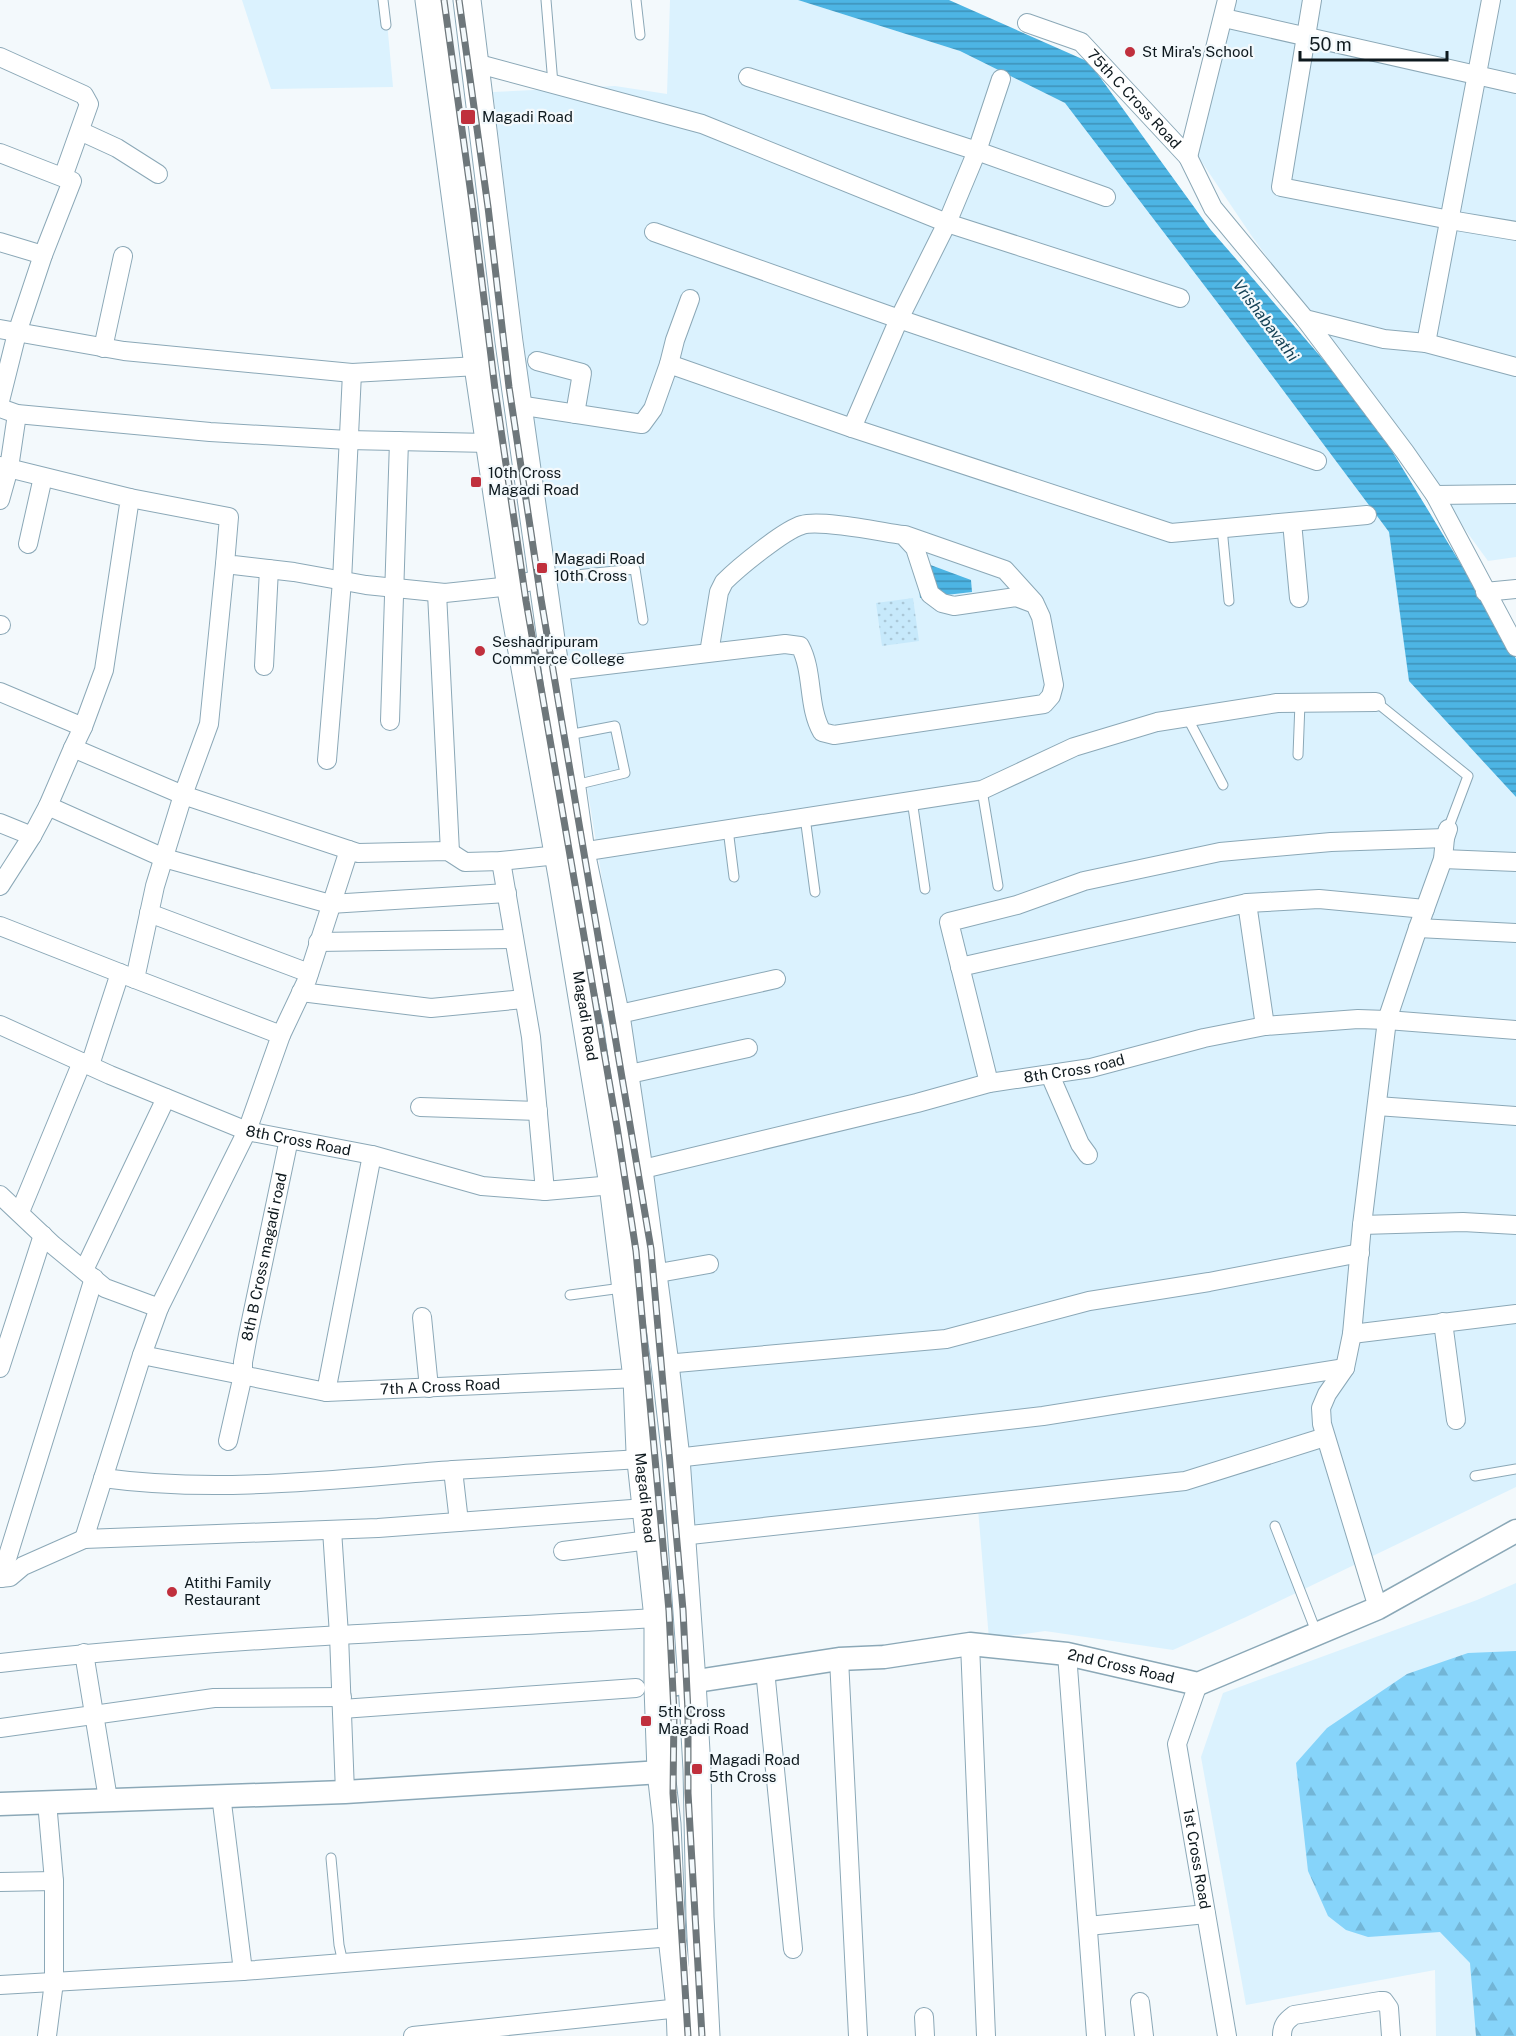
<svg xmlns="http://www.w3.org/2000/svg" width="1516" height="2036" font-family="'Public Sans',sans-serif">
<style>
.built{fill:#dbf2fe}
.forest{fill:url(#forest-firs)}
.park{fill:url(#park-dots)}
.water{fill:url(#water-rules)}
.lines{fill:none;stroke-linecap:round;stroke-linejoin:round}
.service-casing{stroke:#8ba8b7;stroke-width:11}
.minor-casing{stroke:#8ba8b7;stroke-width:20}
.tertiary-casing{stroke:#8ba8b7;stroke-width:25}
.primary-casing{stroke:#8ba8b7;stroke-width:29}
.service{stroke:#fff;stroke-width:9}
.minor{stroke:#fff;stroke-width:18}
.tertiary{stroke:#fff;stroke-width:22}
.primary{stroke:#fff;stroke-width:27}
.rail-casing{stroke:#6e777b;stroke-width:7}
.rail{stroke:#f3f9fc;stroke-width:4.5;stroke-dasharray:14;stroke-linecap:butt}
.poi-dot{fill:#c0303d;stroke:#f3f9fc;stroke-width:2}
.labels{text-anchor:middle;stroke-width:4.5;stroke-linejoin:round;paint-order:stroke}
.poi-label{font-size:15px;fill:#0e191e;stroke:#f3f9fc;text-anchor:start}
.street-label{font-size:15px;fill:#0e191e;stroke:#f3f9fc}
.water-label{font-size:16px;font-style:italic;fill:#154256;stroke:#f3f9fc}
</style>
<defs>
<pattern id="forest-firs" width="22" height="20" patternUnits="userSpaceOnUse" patternTransform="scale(1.5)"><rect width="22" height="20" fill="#86d4fa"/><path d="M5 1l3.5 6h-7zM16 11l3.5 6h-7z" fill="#72b5d6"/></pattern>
<pattern id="park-dots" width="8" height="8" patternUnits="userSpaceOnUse" patternTransform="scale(1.5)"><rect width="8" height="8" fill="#c7e9fb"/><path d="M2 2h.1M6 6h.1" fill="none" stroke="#aac7d7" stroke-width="1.8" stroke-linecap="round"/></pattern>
<pattern id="water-rules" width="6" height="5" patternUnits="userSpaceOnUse" patternTransform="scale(1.5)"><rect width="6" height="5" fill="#4db5e4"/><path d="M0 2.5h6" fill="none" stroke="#3e92b8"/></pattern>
</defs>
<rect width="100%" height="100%" fill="#f3f9fc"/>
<!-- built -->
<g class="built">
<path d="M242 0H385L393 87 271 89Z"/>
<path d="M670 0H798L960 51 1065 103 1220 306 1389 532 1410 681 1516 797V1487L1246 1617 1173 1650 1045 1631 989 1639 978 1509 693 1540 619 983 552 572 493 92 615 86 667 94Z"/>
<path d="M1226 0H1516V557L1488 561 1251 235 1195 152Z"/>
<path d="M1516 1583V2036H1436L1435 1970 1246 2005 1201 1757 1223 1693 1477 1600Z"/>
</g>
<!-- forest -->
<path class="forest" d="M1516 1651V2036H1476L1470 1963 1440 1932 1368 1937 1346 1930 1328 1916 1308 1871 1296 1763 1327 1728 1407 1674 1468 1653Z"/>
<!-- park -->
<path class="park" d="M913 598 919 641 882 646 876 603Z"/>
<!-- water -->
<g class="water">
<path d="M798 0H949L1089 62 1210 229 1367 410 1506 638 1516 659V797L1409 681 1389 532 1220 306 1065 103 960 51Z"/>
<path d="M917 560 971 580 972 592 920 598Z"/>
</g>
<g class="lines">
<defs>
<g id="service">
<path d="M383 0 386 25"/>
<path d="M546 0 553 84"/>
<path d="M636 0 640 35"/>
<path d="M1222 528 1229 601"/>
<path d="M546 578 635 569 643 620"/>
<path d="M1376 702 1468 776 1448 829"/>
<path d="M1187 717 1223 785"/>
<path d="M568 735 615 726 625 773 575 785"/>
<path d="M1298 755 1300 703"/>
<path d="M982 790 998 886"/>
<path d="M912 800 925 889"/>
<path d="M805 817 815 892"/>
<path d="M728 829 734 877"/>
<path d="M570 1295 622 1288"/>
<path d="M1475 1476 1516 1469"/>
<path d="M1275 1526 1317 1634"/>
<path d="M331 1858 339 1945 343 1963"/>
</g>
<g id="minor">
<path d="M1312 0 1281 187 1450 220 1516 231"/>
<path d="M1224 18 1516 84"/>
<path id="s1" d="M1027 23 1081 42 1188 157 1227 0"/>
<path d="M0 57 84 95 89 104 63 177"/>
<path d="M475 63 702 124 947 223 1180 298"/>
<path d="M748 77 977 151 1106 197"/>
<path d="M80 131 117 148 158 174"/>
<path d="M0 153 72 181 43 255 17 333 0 401"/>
<path d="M1188 157 1213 208 1305 319 1384 339 1426 343 1491 0"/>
<path d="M654 232 899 319 1317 461"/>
<path d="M0 242 43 255"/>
<path d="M1305 319 1405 452 1435 495 1516 647"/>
<path d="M0 329 124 351 352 373 478 366"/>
<path d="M1426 343 1516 367"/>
<path d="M103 348 123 256"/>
<path d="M537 361 582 373 575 414"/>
<path d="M669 364 675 340 690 299"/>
<path d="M518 405 642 424 653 409 669 364 852 428 899 319 947 223 977 151 1001 79"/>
<path d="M0 408 17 414 210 432 348 440 489 443"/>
<path d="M852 428 1171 533 1367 515"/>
<path d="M0 466 130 498 104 670 83 727"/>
<path d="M1435 495 1516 494"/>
<path d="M130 498 229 517 225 564 294 572 366 585 445 593 511 586 544 578"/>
<path d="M0 500 9 468 17 414"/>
<path d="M1292 522 1299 598"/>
<path d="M905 535 1005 570 1034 602"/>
<path d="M28 544 43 477"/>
<path d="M1485 592 1516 589"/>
<path d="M437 593 450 852"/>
<path d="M0 625H1"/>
<path d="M264 666 269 569"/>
<path d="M556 671 785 644 800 646C814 672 807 706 822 732L834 735 1044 704 1051 696 1054 685 1041 617 1035 604 1016 597 954 606 942 603 930 594 915 548 903 535C881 532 820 519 802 525 784 530 738 568 724 582L719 592 709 653"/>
<path d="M0 692 83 727 73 748 183 795 358 853 448 851 465 862 501 861 558 855"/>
<path d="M390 721 399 441"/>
<path d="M327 760 342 581 352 373"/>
<path d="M48 806 164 858 330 904 507 893"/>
<path d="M0 823 32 836"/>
<path d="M581 852 982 790 1074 747 1157 722 1277 703 1376 702"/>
<path d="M1443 859 1516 862"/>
<path d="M501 861 531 1037 545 1191"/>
<path d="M0 886 32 836 48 806 73 748"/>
<path d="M1247 903 1319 899 1425 909"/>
<path d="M149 913 309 973"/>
<path d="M0 926 135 979"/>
<path d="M1418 928 1516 933"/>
<path d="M318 942 514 939"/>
<path d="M960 967 1247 903 1265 1026"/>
<path d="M301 992 431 1008 524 999"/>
<path d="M615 1015 776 979"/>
<path id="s2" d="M0 1025 110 1075 247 1131 372 1155 482 1186 545 1191 613 1185 639 1170 917 1103 989 1083 1091 1068 1204 1038 1265 1026 1358 1019 1387 1020 1516 1030"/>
<path d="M281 1035 307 980 349 850"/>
<path d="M90 1065 120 973"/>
<path d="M625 1075 748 1048"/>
<path d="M1050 1075 1080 1144 1088 1155"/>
<path d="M989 1083 949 922 1017 905 1084 881 1220 852 1331 842 1445 838"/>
<path d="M1377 1106 1516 1116"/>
<path d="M420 1107 538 1111"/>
<path d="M0 1195 53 1245 105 1288 159 1308 247 1131 281 1035 135 979 155 886 183 795 209 724 225 564"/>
<path d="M20 1212 82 1062"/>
<path d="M1362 1225 1463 1222 1516 1225"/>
<path d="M84 1270 166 1098"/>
<path d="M653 1274 709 1264"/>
<path d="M159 1308 142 1355 84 1539 378 1528 645 1508"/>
<path d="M422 1317 429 1388"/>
<path d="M1443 1322 1456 1420"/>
<path d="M1352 1334 1516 1314"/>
<path id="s3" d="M142 1355 326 1392 637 1378"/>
<path d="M665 1364 946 1339 1089 1301 1209 1282 1360 1253"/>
<path d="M0 1368 43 1235"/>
<path d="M326 1392 372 1155"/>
<path id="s4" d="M228 1441 243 1375V1362L248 1335 289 1139"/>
<path d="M676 1458 1043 1416 1345 1368"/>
<path d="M103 1478C219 1494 337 1479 453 1470"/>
<path d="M459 1522 453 1470 641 1459"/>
<path d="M332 1530 339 1635 345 1792"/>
<path d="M681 1536 1185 1481 1325 1437"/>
<path d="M563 1551 649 1540"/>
<path d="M0 1578 10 1577 23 1566 84 1539"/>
<path d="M1 1578 94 1278"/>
<path d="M1378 1608 1322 1424 1321 1408 1327 1394 1345 1368 1352 1334 1362 1225 1387 1020 1418 928 1443 859 1445 838 1448 829"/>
<path d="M970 1644 986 2036"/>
<path d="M84 1653 108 1799"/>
<path d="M1067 1654 1096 2036"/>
<path d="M839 1659 858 2036"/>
<path d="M0 1663C218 1638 439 1630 658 1618"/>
<path d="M765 1670 793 1949"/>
<path id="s5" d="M1198 1684 1177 1744 1227 2036"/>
<path d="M342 1709 636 1688"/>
<path d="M0 1728 214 1698 342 1697"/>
<path d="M221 1795 243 1971"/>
<path d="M47 1802 54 1881V1982L47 2036"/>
<path d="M0 1882 54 1881"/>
<path d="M1088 1926 1206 1914"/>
<path d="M0 1985 243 1971 672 1937"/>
<path d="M1140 2002 1144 2036"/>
<path d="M924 2017 925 2036"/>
<path d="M413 2036 680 2008"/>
<path d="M1282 2036C1282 2025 1286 2021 1294 2015L1380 2001H1384L1389 2008 1391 2036"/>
</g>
<g id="tertiary">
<path id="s6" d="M658 1687 839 1659 884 1657 970 1644 1067 1654 1198 1684 1378 1608 1516 1531"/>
<path d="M0 1804 345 1792 661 1772"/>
</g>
<g id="primary">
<path id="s7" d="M429 0 478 366 512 595 562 876 613 1185 637 1378 640 1452 658 1618V1687L661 1772 667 1824 672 1937 680 2008 681 2036"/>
<path d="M467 0 509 342 581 852 617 1022 639 1170 665 1364 676 1458 692 1682 697 1769 700 1917 706 2036"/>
</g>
</defs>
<!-- service casing -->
<use href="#service" class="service-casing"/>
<!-- minor casing -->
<use href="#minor" class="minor-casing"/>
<!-- tertiary casing -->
<use href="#tertiary" class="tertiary-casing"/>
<!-- primary casing -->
<use href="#primary" class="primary-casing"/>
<!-- service -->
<use href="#service" class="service"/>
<!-- minor -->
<use href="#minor" class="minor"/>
<!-- tertiary -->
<use href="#tertiary" class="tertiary"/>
<!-- primary -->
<use href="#primary" class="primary"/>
<defs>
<g id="rail">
<path d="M444 0 473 209 495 389 526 601 617 1127 636 1251 669 1611 674 1713 673 1793 688 2036"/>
<path d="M459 0 488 207 509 387 541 599 651 1249 683 1610 688 1712V1793L702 2036"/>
</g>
</defs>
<!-- rail casing -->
<use href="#rail" class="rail-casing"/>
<!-- rail -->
<use href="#rail" class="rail"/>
</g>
<!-- markers -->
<g class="poi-dot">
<circle cx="1130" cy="52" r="6"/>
<rect x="460" y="109" width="16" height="16" rx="3"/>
<rect x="470" y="476" width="12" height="12" rx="3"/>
<rect x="536" y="562" width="12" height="12" rx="3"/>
<circle cx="480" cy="651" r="6"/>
<circle cx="172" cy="1592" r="6"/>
<rect x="640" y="1715" width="12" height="12" rx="3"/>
<rect x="691" y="1763" width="12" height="12" rx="3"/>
</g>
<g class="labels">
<!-- poi labels -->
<g class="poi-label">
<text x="1142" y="57">St Mira's School</text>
<text x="482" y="122">Magadi Road</text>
<text x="488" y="478">10th Cross<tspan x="488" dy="17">Magadi Road</tspan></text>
<text x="554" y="564">Magadi Road<tspan x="554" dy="17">10th Cross</tspan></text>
<text x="492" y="647">Seshadripuram<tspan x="492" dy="17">Commerce College</tspan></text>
<text x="184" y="1588">Atithi Family<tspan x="184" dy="17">Restaurant</tspan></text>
<text x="658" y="1717">5th Cross<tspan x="658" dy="17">Magadi Road</tspan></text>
<text x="709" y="1765">Magadi Road<tspan x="709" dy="17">5th Cross</tspan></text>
</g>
<!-- street labels -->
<g class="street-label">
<text dy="5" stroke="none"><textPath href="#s1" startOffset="135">75th C Cross Road</textPath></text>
<text dy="5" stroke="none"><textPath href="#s7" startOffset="1028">Magadi Road</textPath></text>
<text dy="5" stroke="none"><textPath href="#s2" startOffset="1119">8th Cross road</textPath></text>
<text dy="5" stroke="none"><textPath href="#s2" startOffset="321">8th Cross Road</textPath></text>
<text dy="5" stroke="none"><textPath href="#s4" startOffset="188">8th B Cross magadi road</textPath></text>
<text dy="5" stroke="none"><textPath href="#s3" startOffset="302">7th A Cross Road</textPath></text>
<text dy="5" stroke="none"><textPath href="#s7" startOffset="1514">Magadi Road</textPath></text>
<text dy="5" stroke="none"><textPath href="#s6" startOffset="468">2nd Cross Road</textPath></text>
<text dy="5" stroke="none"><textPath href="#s5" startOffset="180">1st Cross Road</textPath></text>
</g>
<!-- water labels -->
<g class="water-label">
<text transform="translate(1266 320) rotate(53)" y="6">Vrishabavathi</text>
</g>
</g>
<!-- scale -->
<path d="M1300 51v9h147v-9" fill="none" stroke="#0e191e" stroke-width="3"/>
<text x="1309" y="51" font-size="18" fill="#0e191e" stroke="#f3f9fc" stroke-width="4.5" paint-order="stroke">50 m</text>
</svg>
